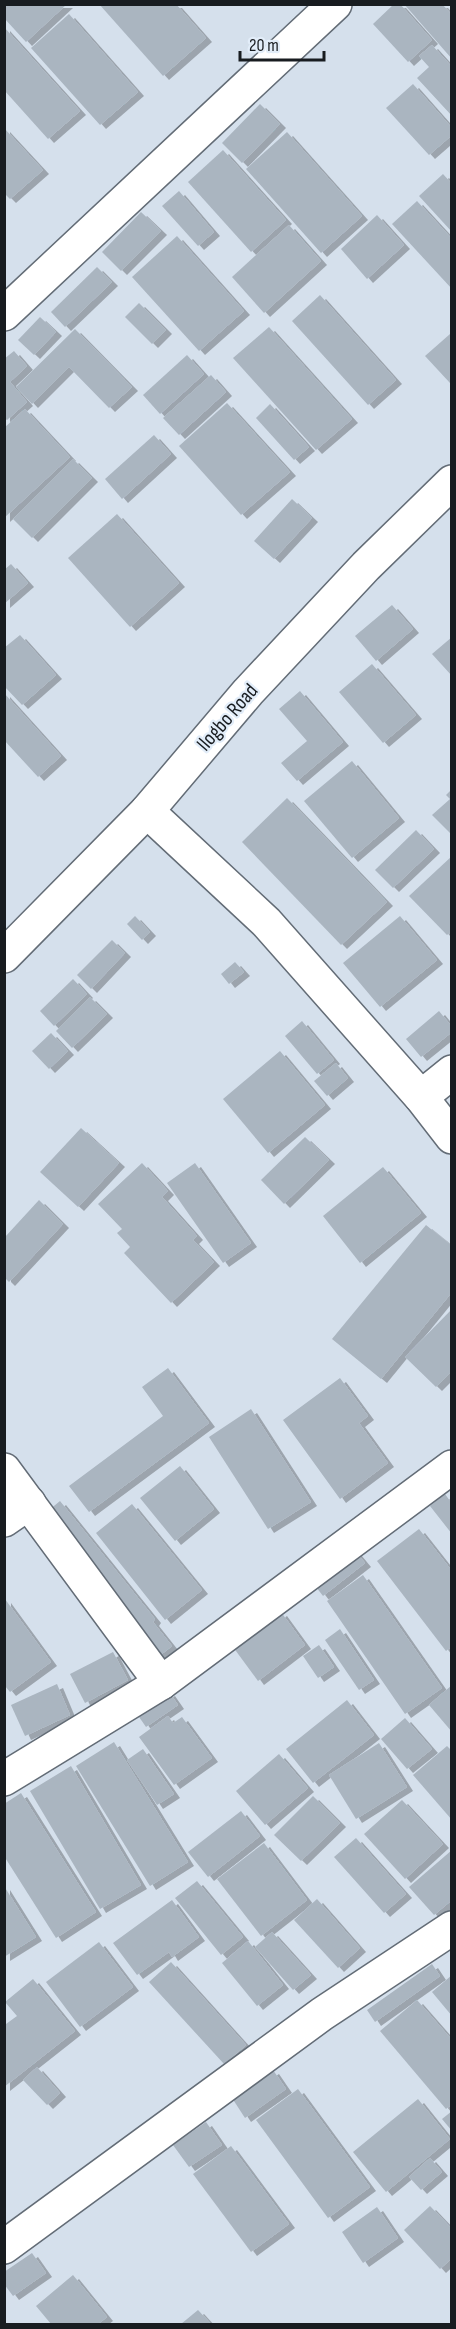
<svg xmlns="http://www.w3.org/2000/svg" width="456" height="2329" font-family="'Sofia Sans Condensed',sans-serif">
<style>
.building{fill:#aab5c0;filter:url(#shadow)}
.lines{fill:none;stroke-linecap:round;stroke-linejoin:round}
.minor-casing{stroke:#636c76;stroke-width:36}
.major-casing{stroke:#636c76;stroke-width:36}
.minor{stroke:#fff;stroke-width:33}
.major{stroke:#fff;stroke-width:33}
.labels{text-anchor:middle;stroke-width:4.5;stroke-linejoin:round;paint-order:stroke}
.street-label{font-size:21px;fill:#181c20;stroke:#e2edf9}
</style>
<defs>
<filter id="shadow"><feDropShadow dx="6" dy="4" stdDeviation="0" flood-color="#0004"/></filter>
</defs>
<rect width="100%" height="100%" fill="#d5e0ec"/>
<!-- building -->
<g class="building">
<path d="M4 4H67L26 42 4 18Z"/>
<path d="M99 4H176L206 38 163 76Z"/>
<path d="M394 4H400L432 40 408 62 373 24Z"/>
<path d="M404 4H442L452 15V59Z"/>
<path d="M69 14 138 92 100 125 31 48Z"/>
<path d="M4 27 80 111 48 139 4 90Z"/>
<path d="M432 45 452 67V116L417 78 429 67 419 56Z"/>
<path d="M413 84 452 128V135L429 155 386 108Z"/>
<path d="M260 104 280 124 242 163 222 143Z"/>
<path d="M4 128 43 170 10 199 4 193Z"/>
<path d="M287 132 362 216 321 253 246 169Z"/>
<path d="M223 150 286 220 251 252 188 182Z"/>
<path d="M443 174 452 184V232L419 196Z"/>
<path d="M179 191 214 232 198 246 162 206Z"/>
<path d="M417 201 452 239V289L392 224Z"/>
<path d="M141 212 161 231 121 271 102 252Z"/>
<path d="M377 215 404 245 367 279 341 249Z"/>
<path d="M289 225 321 261 264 313 232 277Z"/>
<path d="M177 236 244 311 199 351 132 277Z"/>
<path d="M97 267 112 282 65 327 51 312Z"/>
<path d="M320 295 396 380 368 405 292 321Z"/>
<path d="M139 303 166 330 152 344 125 317Z"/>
<path d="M40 317 56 332 34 355 18 340Z"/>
<path d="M269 327 352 419 316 450 233 358Z"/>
<path d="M75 329 132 387 109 408 69 367 32 404 16 387Z"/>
<path d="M450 334 452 336V381L450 383 425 356Z"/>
<path d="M14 351 27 366 10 382 27 402 7 420 4 418V359Z"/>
<path d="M187 355 204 374 160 414 143 395Z"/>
<path d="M211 375 226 392 179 435 163 418Z"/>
<path d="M227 403 290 472 241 515 179 446Z"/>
<path d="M270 404 309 447 294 460 256 418Z"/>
<path d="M25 409 70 457 4 518V428Z"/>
<path d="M154 435 171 454 122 499 105 479Z"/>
<path d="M73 459 92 478 32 538 13 519Z"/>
<path d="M292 499 312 518 274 559 254 541Z"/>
<path d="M117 514 179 583 130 627 68 558Z"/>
<path d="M11 564 28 583 4 604V570Z"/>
<path d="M392 605 413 629 376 661 355 636Z"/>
<path d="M20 635 56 675 22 705 4 686V648Z"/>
<path d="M452 637V676L432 654Z"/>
<path d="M372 664 416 715 383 743 339 692Z"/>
<path d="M300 691 343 742 297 781 281 763 307 741 279 709Z"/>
<path d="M4 693 61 756 38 777 4 740Z"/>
<path d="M352 761 399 818 352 858 304 801Z"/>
<path d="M452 789V835L432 815 450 799 446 795Z"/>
<path d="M287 798 387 902 341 945 242 842Z"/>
<path d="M416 830 434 849 393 888 375 870Z"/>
<path d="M452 856V931L447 935 409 896Z"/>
<path d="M135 916 150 932 142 940 127 924Z"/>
<path d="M400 916 437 960 380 1007 343 963Z"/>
<path d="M112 940 125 953 91 989 77 975Z"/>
<path d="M235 962 244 972 229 984 221 974Z"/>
<path d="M73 979 87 994 54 1026 40 1011Z"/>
<path d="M90 997 107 1014 72 1048 56 1031Z"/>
<path d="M439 1011 452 1027V1032L421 1057 406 1039Z"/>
<path d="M302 1021 334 1060 317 1074 285 1036Z"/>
<path d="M51 1033 68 1051 49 1069 32 1051Z"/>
<path d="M280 1051 325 1105 268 1153 223 1099Z"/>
<path d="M336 1063 348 1078 327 1096 314 1081Z"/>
<path d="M81 1128 119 1163 78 1207 40 1172Z"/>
<path d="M305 1137 329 1160 284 1204 261 1180Z"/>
<path d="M142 1163 168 1191 162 1197 197 1236 193 1240 214 1262 171 1303 124 1253 130 1247 117 1233 122 1229 98 1204Z"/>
<path d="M195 1163 251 1243 223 1263 167 1183Z"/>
<path d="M383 1167 421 1213 360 1263 323 1216Z"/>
<path d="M39 1200 63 1224 9 1282 5 1278V1237Z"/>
<path d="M426 1225 452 1246V1292L381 1379 332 1339Z"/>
<path d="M452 1309V1371L436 1387 405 1357Z"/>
<path d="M168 1368 209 1423 89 1512 69 1486 163 1416 142 1387Z"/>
<path d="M340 1378 368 1416 359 1423 388 1463 340 1499 283 1420Z"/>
<path d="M251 1409 311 1502 268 1529 209 1437Z"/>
<path d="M180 1466 214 1509 175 1541 140 1498Z"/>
<path d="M445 1494 450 1501 452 1500V1534L430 1506Z"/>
<path d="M60 1501 155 1619 153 1622 172 1646 158 1657 43 1515Z"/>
<path d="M132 1504 202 1590 165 1620 96 1533Z"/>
<path d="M419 1529 452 1571V1646L446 1651 377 1561Z"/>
<path d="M351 1546 365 1563 323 1596 313 1583Z"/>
<path d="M363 1575 442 1688 405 1714 327 1601Z"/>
<path d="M5 1599 51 1662 10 1692 5 1686Z"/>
<path d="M281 1612 305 1645 258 1681 233 1647Z"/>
<path d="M340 1629 374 1680 359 1690 325 1640Z"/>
<path d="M319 1645 334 1667 318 1678 303 1656Z"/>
<path d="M113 1652 128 1680 85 1703 70 1674Z"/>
<path d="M57 1684 70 1715 25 1736 11 1705Z"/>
<path d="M452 1685V1732L429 1705Z"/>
<path d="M169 1692 178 1705 146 1727 137 1714Z"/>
<path d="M347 1700 374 1735 313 1783 286 1749Z"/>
<path d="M168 1716 173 1723 182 1717 212 1758 174 1785 139 1737Z"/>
<path d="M405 1718 432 1749 407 1769 381 1739Z"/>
<path d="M114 1742 188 1862 150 1886 76 1766Z"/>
<path d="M379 1743 407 1787 356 1819 329 1775Z"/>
<path d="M447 1746 452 1751V1820L413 1775Z"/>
<path d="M143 1749 174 1794 157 1805 127 1760Z"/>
<path d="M279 1754 308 1788 265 1825 236 1791Z"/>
<path d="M71 1766 141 1885 100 1909 30 1791Z"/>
<path d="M21 1793 96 1912 56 1938 4 1856V1804Z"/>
<path d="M313 1796 340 1823 301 1861 274 1835Z"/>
<path d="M402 1800 443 1844 405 1879 364 1834Z"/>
<path d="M241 1811 260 1836 208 1877 188 1852Z"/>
<path d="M356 1838 406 1894 384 1913 334 1857Z"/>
<path d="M264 1843 307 1900 261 1936 217 1879Z"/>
<path d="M452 1850V1900L434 1915 409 1887Z"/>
<path d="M197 1881 243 1937 221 1955 175 1898Z"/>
<path d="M4 1886 36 1937 4 1957Z"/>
<path d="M317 1899 360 1948 338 1968 294 1920Z"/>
<path d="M172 1900 199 1937 172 1957 169 1952 137 1975 113 1943Z"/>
<path d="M272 1932 311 1975 293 1990 255 1947Z"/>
<path d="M248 1941 283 1985 257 2006 222 1963Z"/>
<path d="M99 1942 133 1987 80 2027 46 1982Z"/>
<path d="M171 1962 246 2045 224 2064 149 1982Z"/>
<path d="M432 1964 440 1976 375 2022 367 2010Z"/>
<path d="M452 1975V2016L432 1992Z"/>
<path d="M33 1979 75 2031 4 2087V2023L6 2024 17 2016 5 2002Z"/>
<path d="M417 2000 452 2040V2104L446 2109 380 2031Z"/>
<path d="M37 2067 60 2093 47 2105 23 2080Z"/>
<path d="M273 2070 286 2089 245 2118 232 2098Z"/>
<path d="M298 2089 370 2187 328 2218 256 2120Z"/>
<path d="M418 2099 450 2139 386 2192 353 2152Z"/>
<path d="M452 2111V2131L442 2119Z"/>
<path d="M206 2122 222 2145 189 2167 173 2145Z"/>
<path d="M231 2146 289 2224 251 2252 193 2174Z"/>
<path d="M430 2158 442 2172 421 2190 409 2177Z"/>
<path d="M430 2206 452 2229V2258L440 2269 404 2230Z"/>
<path d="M377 2207 398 2238 363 2263 342 2232Z"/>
<path d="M32 2253 46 2273 13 2296 4 2284V2272Z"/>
<path d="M73 2275 107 2317 98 2324H51L36 2306Z"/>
<path d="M198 2310 211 2324H181Z"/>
</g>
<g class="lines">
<defs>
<g id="minor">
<path d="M4 314 335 4"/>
<path d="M147 811 266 922 421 1097 452 1137"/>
<path d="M421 1097 452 1072"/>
<path d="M4 1470 161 1683"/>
<path d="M4 1520 29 1503"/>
<path d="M4 1779 161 1683 452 1467"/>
<path d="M4 2247 322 2014 452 1928"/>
</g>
<path id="major" d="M4 956 147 811 248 692 366 566 452 482"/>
</defs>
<!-- minor casing -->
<use href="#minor" class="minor-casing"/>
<!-- major casing -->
<use href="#major" class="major-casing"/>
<!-- minor -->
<use href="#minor" class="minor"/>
<!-- major -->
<use href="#major" class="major"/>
</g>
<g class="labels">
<!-- street labels -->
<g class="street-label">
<text transform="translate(227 717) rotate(-49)" y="7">Ilogbo Road</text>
</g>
</g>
<!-- border -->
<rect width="456" height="2329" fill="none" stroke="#181c20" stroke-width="12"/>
<!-- scale -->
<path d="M240 51v9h84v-9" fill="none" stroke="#181c20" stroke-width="3"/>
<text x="249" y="51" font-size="18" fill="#181c20" stroke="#e2edf9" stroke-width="4.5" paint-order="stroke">20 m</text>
</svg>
